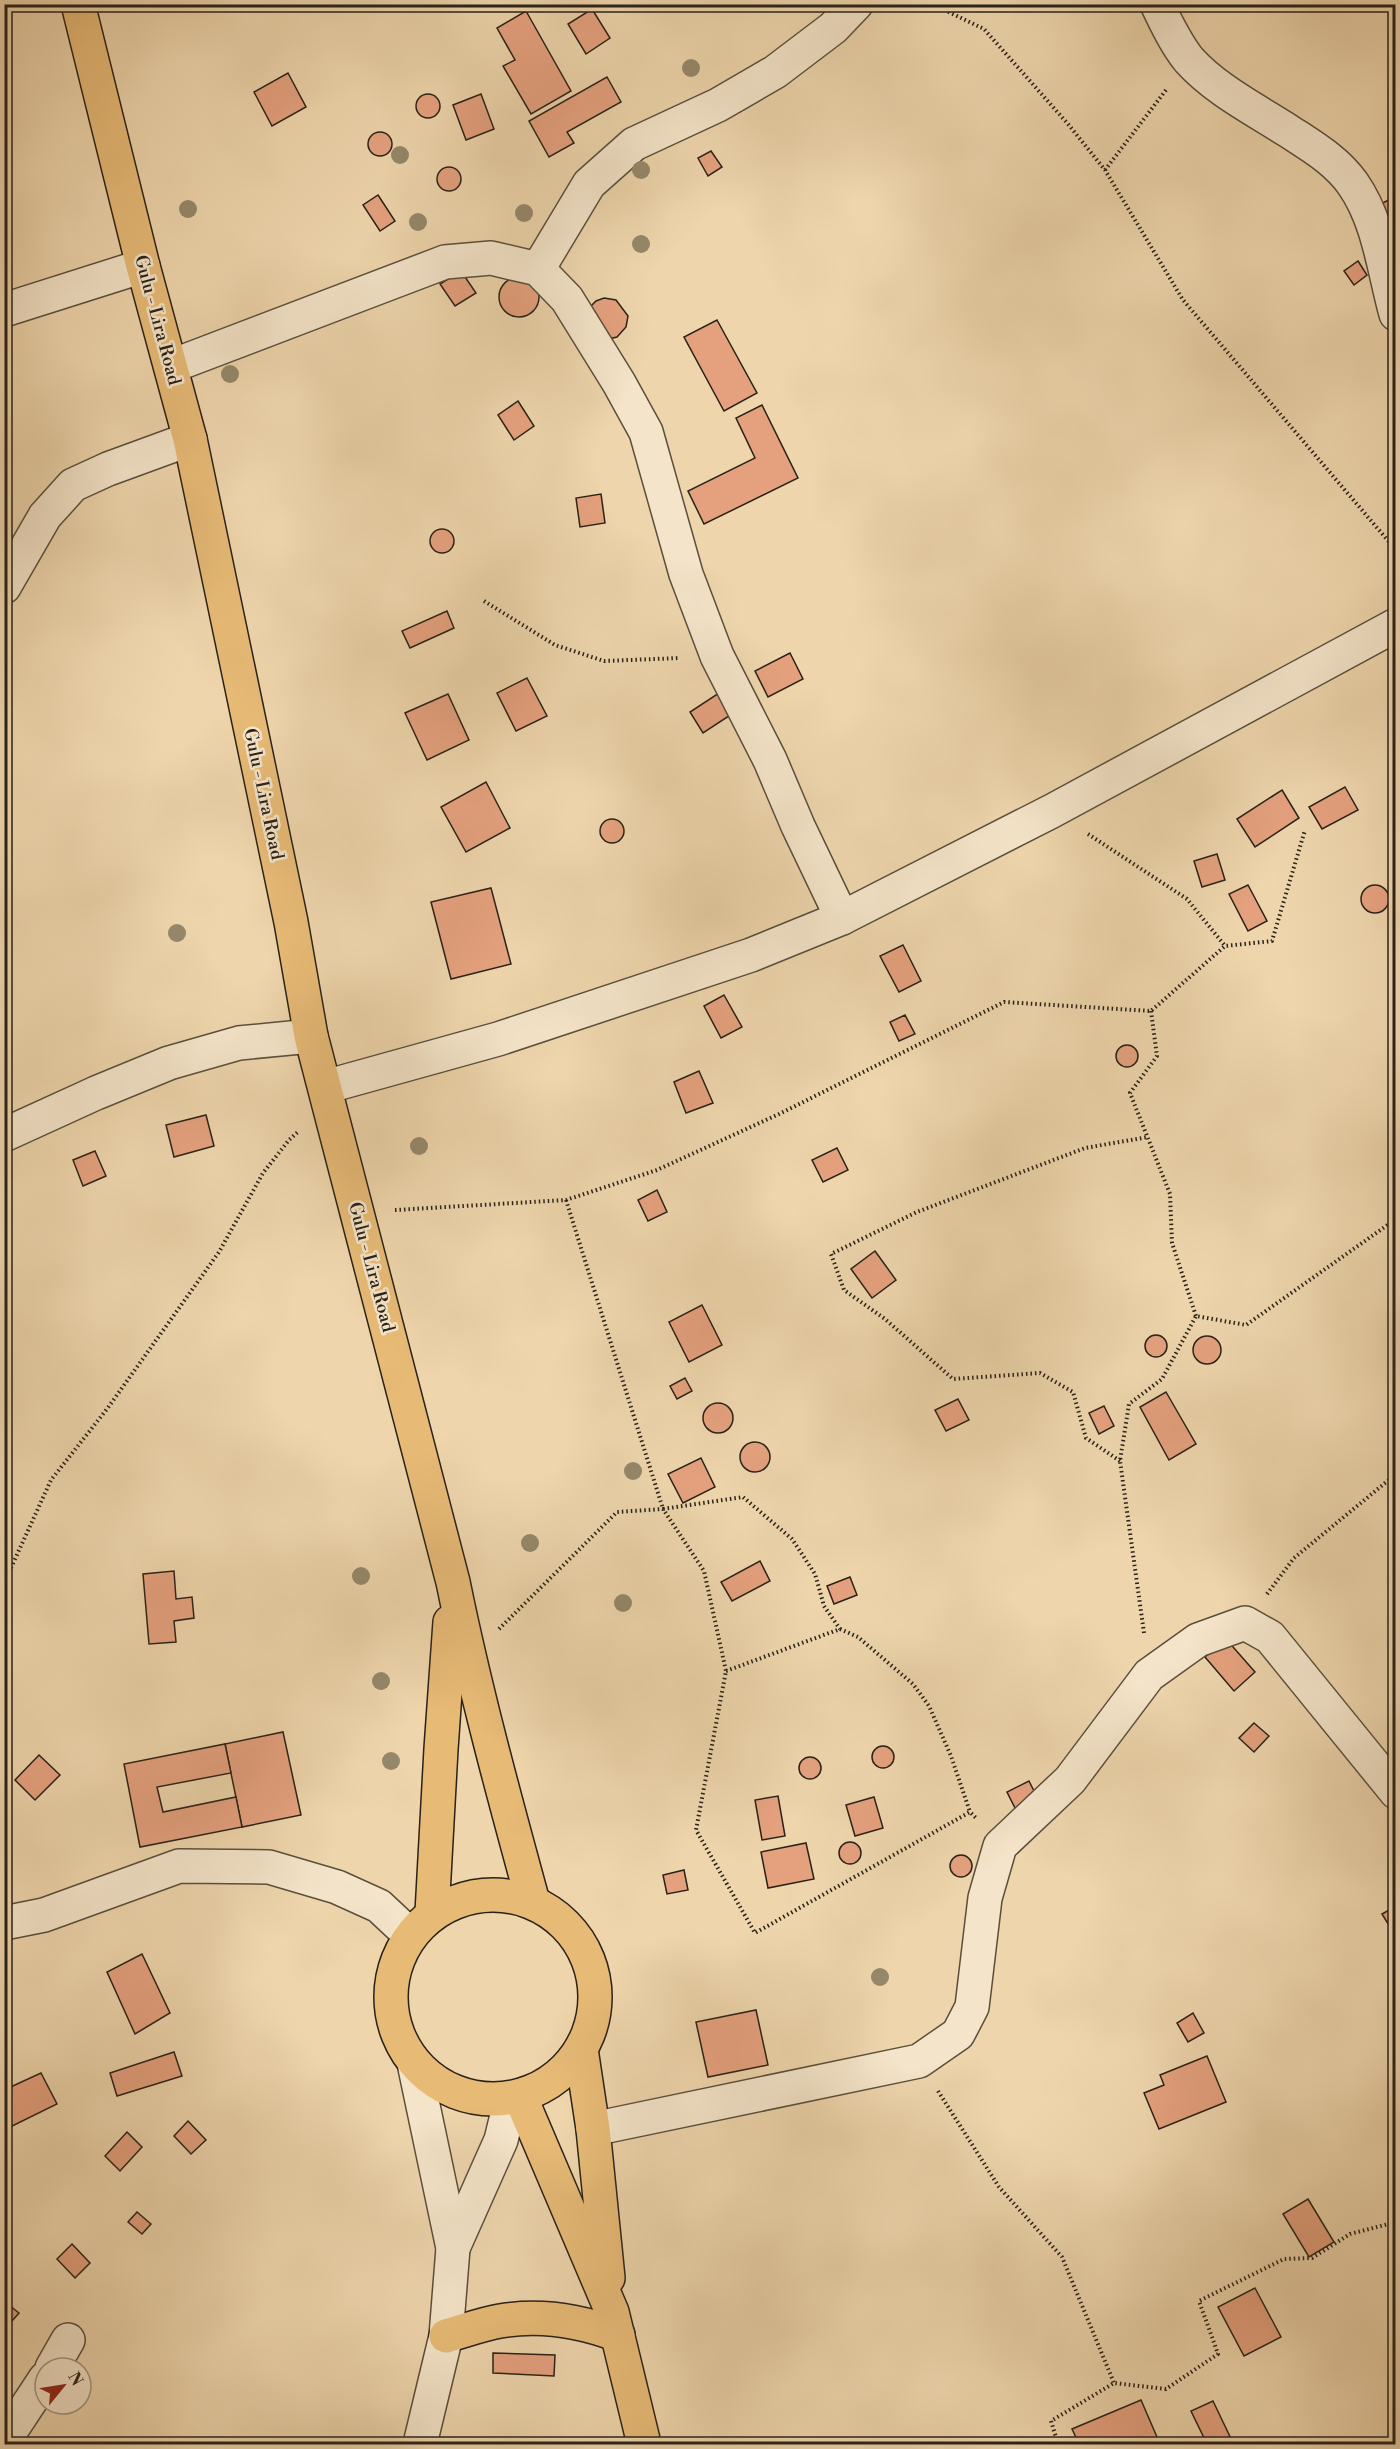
<svg xmlns="http://www.w3.org/2000/svg" width="1400" height="2449" font-family="'Libre Bodoni',serif">
<style>
.building{fill:#e5a17e;stroke:#292218;stroke-width:1.5}
.lines{fill:none;stroke-linecap:round;stroke-linejoin:round}
.minor-casing{stroke:#5a4f3d;stroke-width:36}
.tertiary-casing{stroke:#5a4f3d;stroke-width:36}
.primary-casing{stroke:#292218;stroke-width:36}
.path{stroke:#292218;stroke-width:4;stroke-dasharray:1.5 3;stroke-linecap:butt}
.minor{stroke:#f4e4c9;stroke-width:33}
.tertiary{stroke:#f4e4c9;stroke-width:33}
.primary{stroke:#e7ba76;stroke-width:33}
.tree{fill:#95886b}
.labels{text-anchor:middle;stroke-width:5;stroke-linejoin:round;paint-order:stroke}
.street-label{font-size:18px;fill:#292218;stroke:#f4e4c9}
</style>
<rect width="100%" height="100%" fill="#eed5ac"/>
<filter id="stains"><feTurbulence type="fractalNoise" baseFrequency=".00333" numOctaves="4"/><feColorMatrix values="0 0 0 0 .2 0 0 0 0 .09 0 0 0 0 .02 0 0 0 .5 -.17"/></filter>
<radialGradient id="worn" r=".72"><stop offset=".6" stop-color="#630" stop-opacity="0"/><stop offset="1" stop-color="#630" stop-opacity=".3"/></radialGradient>
<!-- building -->
<g class="building">
<path d="M592 9 610 38 586 54 568 24Z"/>
<path d="M526 11 571 91 531 114 503 66 515 60 497 28Z"/>
<path d="M288 73 306 107 272 126 254 92Z"/>
<path d="M607 77 621 102 567 132 574 143 549 157 529 121Z"/>
<path d="M481 94 494 129 466 140 453 105Z"/>
<circle cx="428" cy="106" r="12"/>
<circle cx="380" cy="144" r="12"/>
<path d="M711 151 722 167 708 176 698 158Z"/>
<circle cx="449" cy="179" r="12"/>
<path d="M378 195 395 221 380 231 363 205Z"/>
<path d="M1396 196V259L1375 207Z"/>
<path d="M1358 261 1367 275 1354 285 1344 271Z"/>
<path d="M461 271 476 293 455 306 440 284Z"/>
<circle cx="519" cy="297" r="20"/>
<path d="M604 298 616 300 628 316 626 327 617 337 604 340 591 306 596 301Z"/>
<path d="M717 320 757 393 724 411 684 337Z"/>
<path d="M518 401 534 426 514 440 498 415Z"/>
<path d="M762 405 798 478 704 524 688 491 755 458 736 418Z"/>
<path d="M601 494 605 523 580 527 576 498Z"/>
<circle cx="442" cy="541" r="12"/>
<path d="M447 611 454 628 410 648 402 631Z"/>
<path d="M790 653 803 679 768 697 755 671Z"/>
<path d="M527 678 547 716 516 731 497 693Z"/>
<path d="M722 691 735 712 703 733 690 712Z"/>
<path d="M448 694 469 740 427 760 405 713Z"/>
<path d="M486 782 510 828 466 852 441 807Z"/>
<path d="M1345 787 1358 810 1322 829 1309 807Z"/>
<path d="M1282 790 1299 818 1255 847 1237 819Z"/>
<circle cx="612" cy="831" r="12"/>
<path d="M1217 854 1225 880 1202 887 1194 861Z"/>
<path d="M1248 885 1267 921 1248 931 1229 894Z"/>
<circle cx="1375" cy="899" r="14"/>
<path d="M491 888 511 964 451 979 431 902Z"/>
<path d="M903 945 921 981 899 992 880 956Z"/>
<path d="M724 995 742 1027 721 1038 704 1006Z"/>
<path d="M905 1015 915 1034 899 1041 890 1022Z"/>
<circle cx="1127" cy="1056" r="11"/>
<path d="M699 1071 713 1103 686 1113 674 1082Z"/>
<path d="M206 1115 214 1146 174 1157 166 1125Z"/>
<path d="M837 1148 848 1170 823 1182 812 1160Z"/>
<path d="M95 1151 106 1176 83 1186 73 1160Z"/>
<path d="M657 1190 667 1212 648 1221 638 1200Z"/>
<path d="M875 1251 896 1280 872 1298 851 1269Z"/>
<path d="M702 1305 722 1345 689 1362 669 1322Z"/>
<circle cx="1156" cy="1346" r="11"/>
<circle cx="1207" cy="1350" r="14"/>
<path d="M685 1378 692 1391 677 1399 670 1386Z"/>
<path d="M1166 1392 1196 1444 1169 1460 1140 1407Z"/>
<path d="M958 1399 969 1420 946 1431 935 1410Z"/>
<circle cx="718" cy="1418" r="15"/>
<path d="M1104 1406 1114 1426 1099 1434 1089 1413Z"/>
<circle cx="755" cy="1457" r="15"/>
<path d="M701 1458 715 1487 683 1503 668 1474Z"/>
<path d="M760 1561 770 1581 732 1601 721 1582Z"/>
<path d="M174 1571 176 1599 192 1597 194 1618 174 1621 176 1642 149 1644 143 1574Z"/>
<path d="M850 1577 857 1595 834 1604 827 1586Z"/>
<path d="M1226 1639 1255 1672 1234 1691 1205 1657Z"/>
<path d="M1254 1723 1269 1736 1254 1752 1239 1738Z"/>
<path d="M283 1732 301 1815 242 1827 225 1744Z"/>
<path d="M225 1744 231 1773 157 1787 163 1812 236 1797 242 1827 140 1847 124 1764Z"/>
<circle cx="883" cy="1757" r="11"/>
<path d="M39 1755 60 1775 35 1800 15 1780Z"/>
<circle cx="810" cy="1768" r="11"/>
<path d="M1029 1781 1038 1799 1016 1810 1007 1792Z"/>
<path d="M778 1796 785 1836 762 1840 755 1800Z"/>
<path d="M874 1797 883 1828 855 1836 846 1805Z"/>
<circle cx="850" cy="1853" r="11"/>
<path d="M806 1843 814 1879 768 1888 761 1852Z"/>
<circle cx="961" cy="1866" r="11"/>
<path d="M684 1870 688 1890 667 1894 663 1875Z"/>
<path d="M1396 1906V1930L1393 1932 1382 1914Z"/>
<path d="M142 1954 170 2013 135 2034 107 1972Z"/>
<path d="M756 2010 768 2065 708 2077 696 2022Z"/>
<path d="M1193 2013 1204 2033 1188 2042 1177 2023Z"/>
<path d="M174 2052 182 2076 117 2096 110 2073Z"/>
<path d="M1207 2056 1226 2102 1159 2129 1144 2093 1164 2085 1160 2075Z"/>
<path d="M41 2073 57 2104 6 2129 4 2090Z"/>
<path d="M188 2121 206 2140 191 2154 174 2136Z"/>
<path d="M127 2132 142 2147 120 2171 105 2156Z"/>
<path d="M1308 2199 1334 2242 1309 2257 1283 2214Z"/>
<path d="M137 2212 151 2224 142 2234 128 2222Z"/>
<path d="M72 2244 90 2263 75 2278 57 2259Z"/>
<path d="M1255 2288 1281 2337 1244 2356 1218 2307Z"/>
<path d="M4 2301 19 2313 4 2330Z"/>
<path d="M493 2353 555 2355 554 2376 493 2373Z"/>
<path d="M1141 2400 1160 2444H1079L1072 2429Z"/>
<path d="M1213 2401 1233 2443 1229 2444H1207L1191 2411Z"/>
</g>
<g class="lines">
<defs>
<g id="minor">
<path d="M1157 4C1166 23 1176 44 1189 60 1216 90 1256 110 1290 132 1313 147 1337 161 1353 184 1379 221 1384 271 1396 314"/>
<path d="M538 269 589 184 634 144 718 105 775 72 833 28 856 4"/>
<path d="M4 310 143 266"/>
<path d="M172 366 445 262 491 258 538 269 567 299 619 383 646 432 686 574 717 656 770 760 798 826 842 918"/>
<path d="M4 587 45 516 73 485 108 469 190 439"/>
<path d="M325 1087 498 1039 751 955 842 918 1052 811 1396 625"/>
<path d="M4 1135 96 1093 169 1063 239 1043 311 1036"/>
<path d="M4 1923 44 1915 179 1866 269 1867 337 1887 379 1906 410 1935"/>
<path d="M593 2129 919 2061 958 2034 972 2007 985 1898 1000 1846 1070 1780 1149 1675 1198 1640 1245 1623 1270 1637 1396 1792"/>
<path d="M52 2368 68 2340"/>
<path d="M4 2441 45 2379"/>
</g>
<g id="tertiary">
<path d="M414 2063 453 2248 446 2336 420 2444"/>
<path d="M453 2248 501 2140 511 2099"/>
</g>
<g id="primary">
<path d="M78 4 143 266 190 439 291 922 311 1036 453 1582C475 1690 504 1796 533 1902"/>
<circle cx="493" cy="1997" r="102"/>
<path d="M432 1913 441 1749 450 1622"/>
<path d="M581 2049 593 2129 608 2278"/>
<path d="M520 2096 612 2312 644 2444"/>
<path d="M446 2336C464 2331 482 2324 500 2321 540 2314 581 2321 618 2335"/>
</g>
</defs>
<!-- minor casing -->
<use href="#minor" class="minor-casing"/>
<!-- tertiary casing -->
<use href="#tertiary" class="tertiary-casing"/>
<!-- primary casing -->
<use href="#primary" class="primary-casing"/>
<!-- path -->
<g class="path">
<path d="M932 4 984 29 1068 124 1105 170 1183 300 1396 550"/>
<path d="M1105 170 1166 90"/>
<path d="M484 601 555 645 604 661 680 658"/>
<path d="M1088 834 1187 899 1225 946"/>
<path d="M1151 1011 1157 1056 1130 1093 1170 1194 1172 1243 1196 1316"/>
<path d="M566 1200 663 1509 743 1497 792 1539 815 1574 824 1606 840 1629"/>
<path d="M395 1210 566 1200 657 1170 779 1114 1004 1002 1151 1011 1225 946 1272 941 1305 830"/>
<path d="M1120 1461 1086 1438 1073 1392 1040 1373 953 1379 885 1319 844 1290 831 1254 917 1212 1085 1148 1148 1137"/>
<path d="M4 1573 10 1570 51 1480 107 1409 219 1252 263 1173 289 1140 299 1131"/>
<path d="M1267 1594 1294 1558 1396 1474"/>
<path d="M499 1629 617 1512 663 1509 704 1571 726 1671 696 1830 755 1933 970 1812 976 1818"/>
<path d="M1144 1633 1120 1461 1129 1404 1162 1379 1196 1316 1246 1325 1396 1219"/>
<path d="M726 1671 840 1629 858 1637 913 1684 929 1706 951 1756 970 1812"/>
<path d="M938 2091 999 2187 1062 2257 1114 2383"/>
<path d="M1058 2444 1051 2421 1114 2383 1166 2389 1218 2354 1199 2301 1284 2259 1312 2258 1350 2234 1396 2222"/>
</g>
<!-- minor -->
<use href="#minor" class="minor"/>
<!-- tertiary -->
<use href="#tertiary" class="tertiary"/>
<!-- primary -->
<use href="#primary" class="primary"/>
</g>
<!-- trees -->
<g class="tree">
<circle cx="691" cy="68" r="9"/>
<circle cx="400" cy="155" r="9"/>
<circle cx="641" cy="170" r="9"/>
<circle cx="188" cy="209" r="9"/>
<circle cx="524" cy="213" r="9"/>
<circle cx="418" cy="222" r="9"/>
<circle cx="641" cy="244" r="9"/>
<circle cx="230" cy="374" r="9"/>
<circle cx="177" cy="933" r="9"/>
<circle cx="419" cy="1146" r="9"/>
<circle cx="633" cy="1471" r="9"/>
<circle cx="530" cy="1543" r="9"/>
<circle cx="361" cy="1576" r="9"/>
<circle cx="623" cy="1603" r="9"/>
<circle cx="381" cy="1681" r="9"/>
<circle cx="391" cy="1761" r="9"/>
<circle cx="880" cy="1977" r="9"/>
</g>
<g class="labels">
<!-- street labels -->
<g class="street-label">
<text transform="translate(158 320) rotate(75)" y="6">Gulu - Lira Road</text>
<text transform="translate(264 794) rotate(78)" y="6">Gulu - Lira Road</text>
<text transform="translate(372 1267) rotate(75)" y="6">Gulu - Lira Road</text>
</g>
</g>
<!-- margin -->
<rect width="1400" height="2449" fill="none" stroke="#eed5ac" stroke-width="24"/>
<rect x="6" y="6" width="1388" height="2437" fill="none" stroke="#292218" stroke-width="3"/>
<rect x="12" y="12" width="1376" height="2425" fill="none" stroke="#292218" stroke-width="1.5"/>
<!-- north arrow -->
<g transform="translate(63 2386) rotate(60)"><circle r="28" fill="#f4e4c9" stroke="#a39682" stroke-width="1.5"/>
<path d="M0-4.5L10 22L0 15L-10 22Z" fill="#8f2418"/>
<text y="-9" font-size="16" font-weight="bold" text-anchor="middle" fill="#292218">N</text>
</g>
<rect width="100%" height="100%" filter="url(#stains)"/>
<rect width="100%" height="100%" fill="url(#worn)"/>
</svg>
